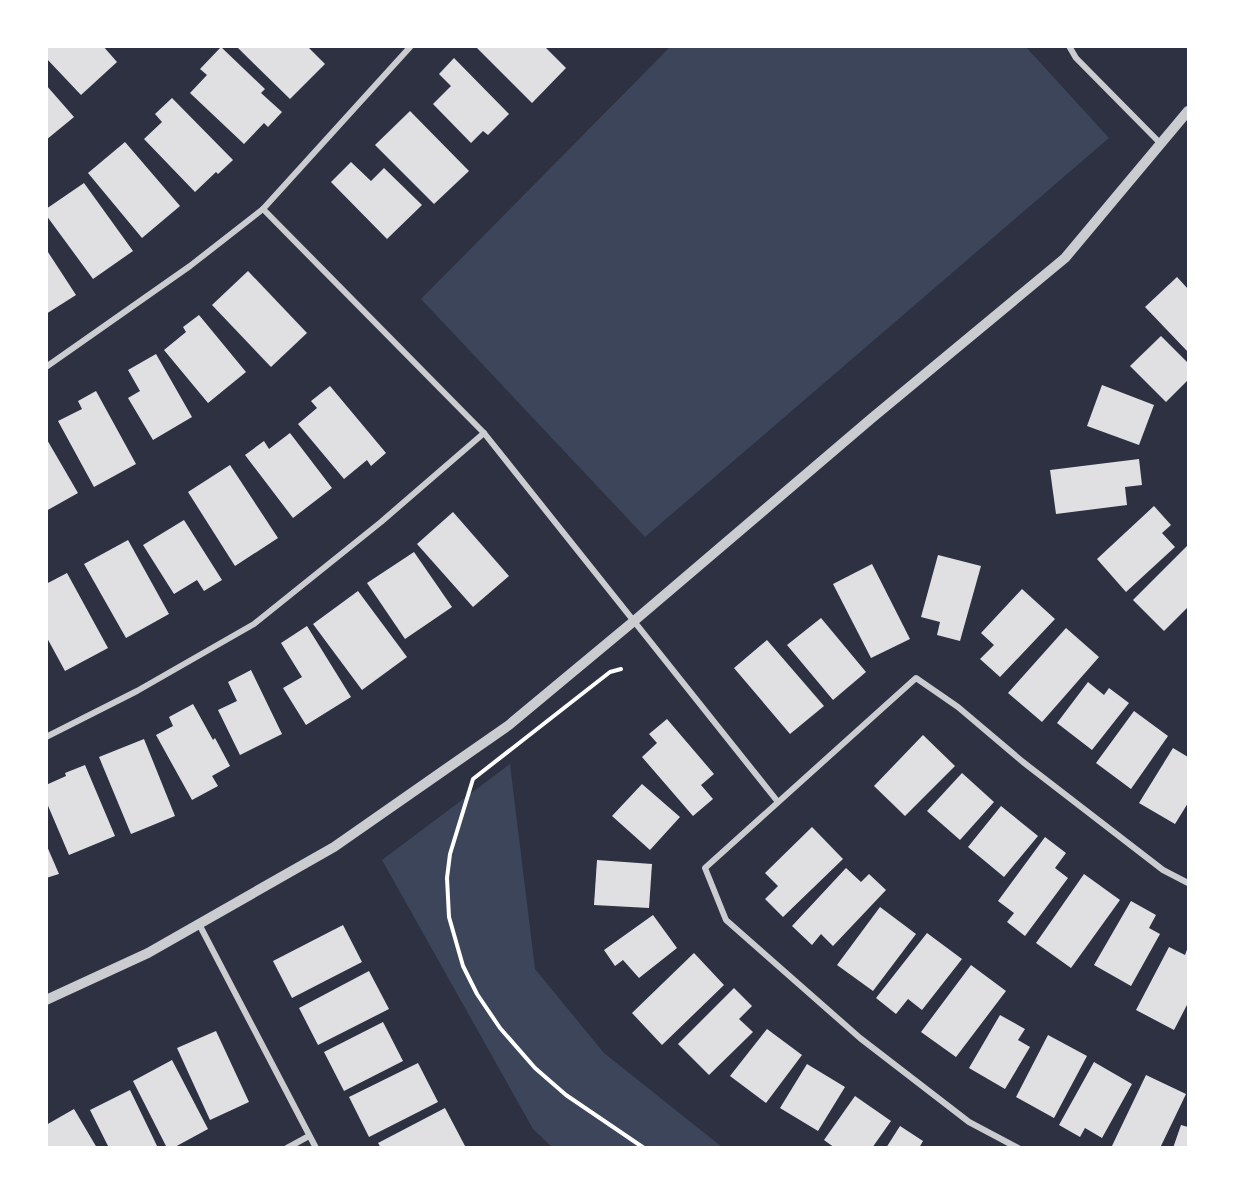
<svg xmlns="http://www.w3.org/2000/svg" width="1235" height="1194" font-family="'Asap Condensed',sans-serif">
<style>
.green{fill:#3c4559}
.building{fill:#e0e0e3}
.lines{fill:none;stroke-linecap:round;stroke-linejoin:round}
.path{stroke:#fff;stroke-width:4}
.minor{stroke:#caccd0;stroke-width:6}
.tertiary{stroke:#caccd0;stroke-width:10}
</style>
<rect width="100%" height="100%" fill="#2d3142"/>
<!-- green -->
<g class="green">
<path d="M670 47H1026L1109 138 645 537 421 299Z"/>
<path d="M510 764 535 969 604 1053 722 1147H552L533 1129 382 860Z"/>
</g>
<!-- building -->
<g class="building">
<path d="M46 46H103L117 62 81 95 46 58Z"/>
<path d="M236 46H307L325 64 290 99Z"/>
<path d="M475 46H544L566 68 532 103Z"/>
<path d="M221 47 265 89 261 93 282 112 268 127 264 123 244 144 190 93 207 75 200 69Z"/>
<path d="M454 58 509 114 488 135 483 131 471 143 433 104 451 86 439 74Z"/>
<path d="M46 85 74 117 46 140Z"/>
<path d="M172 98 233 160 218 174 216 172 195 192 144 139 162 122 155 114Z"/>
<path d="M410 111 469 171 434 204 375 145Z"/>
<path d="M125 142 180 206 142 238 88 173Z"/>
<path d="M351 162 371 181 384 168 422 205 387 239 331 182Z"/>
<path d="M84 183 133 251 93 279 46 215V209Z"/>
<path d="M46 249 76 295 46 314Z"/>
<path d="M248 271 307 333 271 367 212 305Z"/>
<path d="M1177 277 1188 289V352L1145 307Z"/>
<path d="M199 315 246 372 208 403 164 350 186 332 183 327Z"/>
<path d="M1161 336 1188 363V380L1166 402 1130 366Z"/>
<path d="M156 354 192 417 153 440 128 398 140 391 128 370Z"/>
<path d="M1102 385 1154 405 1139 445 1087 426Z"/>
<path d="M330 386 386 453 371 466 367 460 344 479 298 424 317 408 311 401Z"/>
<path d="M96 391 136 464 94 487 58 421 82 409 78 401Z"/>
<path d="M290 433 332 488 293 518 245 455 264 441 269 449Z"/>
<path d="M46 438 78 493 46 511Z"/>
<path d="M1139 459 1142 485 1125 487 1127 505 1056 514 1050 470Z"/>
<path d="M230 465 278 538 235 566 188 492Z"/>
<path d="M1154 506 1171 525 1162 533 1175 547 1126 592 1097 559Z"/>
<path d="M453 512 509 576 473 607 417 544Z"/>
<path d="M184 520 222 580 204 591 197 580 174 594 143 545Z"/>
<path d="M128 540 169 614 126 638 84 564Z"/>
<path d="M1188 545V607L1164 631 1133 600Z"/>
<path d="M414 552 452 607 405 639 367 583Z"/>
<path d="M938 555 981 566 960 641 937 635 940 622 921 617Z"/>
<path d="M872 564 910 639 871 658 833 584Z"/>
<path d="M67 573 108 648 65 671 46 636V584Z"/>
<path d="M1022 589 1055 619 1000 677 980 659 994 645 981 633Z"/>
<path d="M358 591 407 657 362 690 313 624Z"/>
<path d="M821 618 866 672 833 700 787 645Z"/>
<path d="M307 626 351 697 306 725 283 688 302 677 281 643Z"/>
<path d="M1066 628 1099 657 1042 722 1008 693Z"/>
<path d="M767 640 824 706 790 734 734 668Z"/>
<path d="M251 670 282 734 240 755 218 710 237 701 228 682Z"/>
<path d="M1088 682 1104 695 1109 688 1129 703 1092 750 1057 723Z"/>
<path d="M193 704 213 740 215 738 230 766 212 776 218 786 192 800 156 735 173 726 169 717Z"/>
<path d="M1134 711 1168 736 1131 789 1096 763Z"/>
<path d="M667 719 714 774 701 785 713 799 693 816 642 757 657 743 649 734Z"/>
<path d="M923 735 955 766 905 816 874 786Z"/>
<path d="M144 739 175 816 131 834 99 757Z"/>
<path d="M1173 748 1188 757V803L1175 824 1139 803Z"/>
<path d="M85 765 115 836 69 855 46 801V785L66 776 65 773Z"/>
<path d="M962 773 994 802 960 840 927 811Z"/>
<path d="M642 784 680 817 650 850 612 816Z"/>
<path d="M1001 806 1038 836 1004 877 968 847Z"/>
<path d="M812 827 843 859 783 917 765 899 778 886 765 873Z"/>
<path d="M1045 837 1066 853 1055 868 1068 878 1025 936 1007 922 1014 913 998 901Z"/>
<path d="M46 844 59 874 46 878Z"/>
<path d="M597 860 652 864 649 908 594 905Z"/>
<path d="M846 868 861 882 869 874 886 890 833 946 821 934 812 945 792 926Z"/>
<path d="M1084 874 1120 900 1071 968 1036 943Z"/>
<path d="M1131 901 1156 915 1149 928 1160 934 1131 986 1094 965Z"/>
<path d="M880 907 916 934 873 991 837 965Z"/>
<path d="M653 915 677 948 639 978 623 960 615 966 604 950Z"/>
<path d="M343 925 362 962 292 998 273 961Z"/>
<path d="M927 933 962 959 922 1010 908 999 896 1014 876 998Z"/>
<path d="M1169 947 1185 955 1188 947V1003L1174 1030 1136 1010Z"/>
<path d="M694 953 724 985 662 1045 632 1013Z"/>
<path d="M971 965 1006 991 956 1057 921 1032Z"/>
<path d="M369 971 389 1009 318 1045 299 1008Z"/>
<path d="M734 988 752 1006 739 1019 753 1032 709 1075 678 1044Z"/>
<path d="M1000 1015 1025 1029 1018 1040 1030 1047 1005 1089 969 1068Z"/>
<path d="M383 1022 403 1061 344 1091 324 1052Z"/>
<path d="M767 1029 802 1055 766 1103 730 1076Z"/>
<path d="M216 1031 249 1102 210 1120 177 1048Z"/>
<path d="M1048 1035 1087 1056 1054 1118 1016 1097Z"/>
<path d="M172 1060 208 1129 173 1148H167L133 1081Z"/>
<path d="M1094 1062 1132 1084 1102 1138 1085 1128 1080 1137 1059 1125Z"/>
<path d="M418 1063 438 1102 369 1137 349 1097Z"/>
<path d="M807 1064 845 1087 818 1131 780 1108Z"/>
<path d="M1146 1075 1186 1094 1160 1148H1111Z"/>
<path d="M130 1090 158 1148H109L90 1110Z"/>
<path d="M855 1096 891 1121 872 1148H835L824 1140Z"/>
<path d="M445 1108 465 1146 462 1148H381L378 1143Z"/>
<path d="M74 1109 97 1148H46V1125Z"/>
<path d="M1181 1125 1188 1127V1148H1173Z"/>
<path d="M900 1126 923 1141 919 1148H886Z"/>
</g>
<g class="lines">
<!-- path -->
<path class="path" d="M621 669 610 672 473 779 450 854 447 878 449 917 463 966 477 994 500 1028 535 1068 566 1095 644 1148"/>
<!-- minor -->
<g class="minor">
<path d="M1069 46 1076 58 1161 144"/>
<path d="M263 209 484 433 778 802"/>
<path d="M46 367 190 266 263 209 411 46"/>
<path d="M46 737 137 691 254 624 381 522 484 433"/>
<path d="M199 924 316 1148"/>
<path d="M287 1148 309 1136"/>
<path d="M1018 1148 969 1122 860 1038 726 920 705 868 916 678 958 707 1023 762 1163 870 1188 883"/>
</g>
<!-- tertiary -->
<path class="tertiary" d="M46 1000 148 953 334 847 509 725 634 621 872 418 1065 258 1188 111"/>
</g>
<!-- border -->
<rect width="1235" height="1194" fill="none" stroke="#ffffff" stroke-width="96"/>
</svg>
